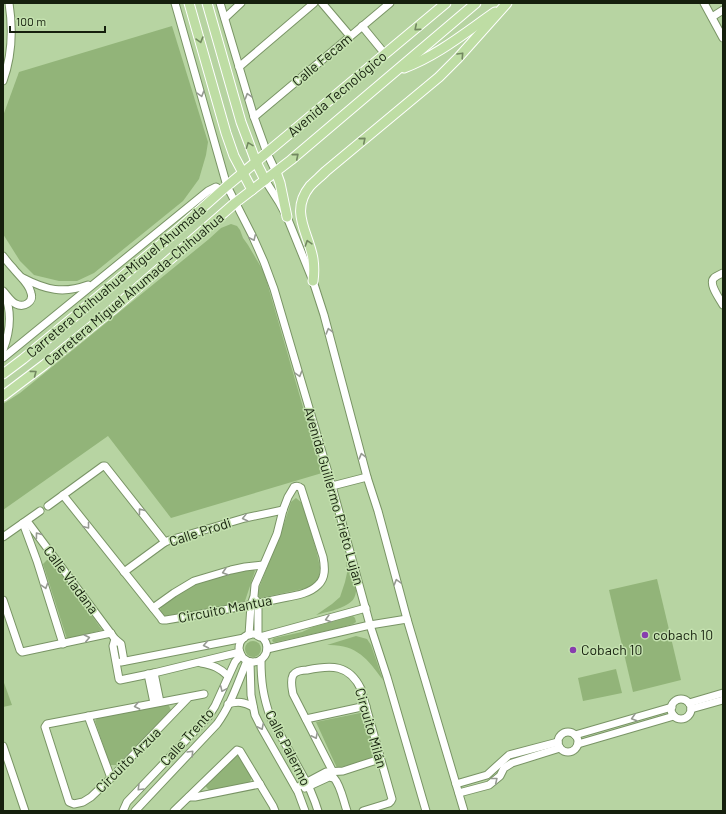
<svg xmlns="http://www.w3.org/2000/svg" width="726" height="814" font-family="Barlow,sans-serif">
<style>
.green{fill:#92b479}
.lines{fill:none;stroke-linecap:round;stroke-linejoin:round}
.minor-casing{stroke:#799465;stroke-width:9}
.major-casing{stroke:#fff;stroke-width:11}
.minor{stroke:#fff;stroke-width:7}
.major{stroke:#bedda4;stroke-width:9}
.oneway{stroke:#728860}
.oneway2{stroke:#969a92}
.poi-dot{fill:#883dae;stroke:#c4e1af;stroke-width:1.5}
.labels{text-anchor:middle;stroke-width:3;stroke-linejoin:round;paint-order:stroke}
.street-label{font-size:14px;fill:#151f0d;stroke:#c4e1af}
.poi-label{font-size:14px;fill:#151f0d;stroke:#c4e1af;text-anchor:start}
</style>
<rect width="100%" height="100%" fill="#b7d4a2"/>
<!-- green -->
<g class="green">
<path d="M172 26 208 142 206 155 199 179 183 201 94 273 77 281H59L34 275 20 261 3 234V116L19 72Z"/>
<path d="M231 224 237 226 240 230 243 238 248 245 264 272 322 473 171 518 108 436 3 510V404L20 393 209 239 221 228Z"/>
<path d="M296 498 302 503 316 549 320 567 319 579 312 587 260 598 257 593 284 524 291 502Z"/>
<path d="M346 556C351 569 365 595 348 604 339 610 326 612 316 615L332 604 340 597 345 582 347 573Z"/>
<path d="M47 560 53 561 102 630 67 639 43 564Z"/>
<path d="M251 568 255 571 245 601 174 616 167 617 162 615 160 611 161 605 194 583Z"/>
<path d="M657 579 681 680 633 692 609 590Z"/>
<path d="M353 616 355 618 356 622 353 624 339 628 276 642H273L272 640 274 638 302 632 313 627Z"/>
<path d="M356 636 367 639 371 645 383 680C367 658 356 644 327 645Z"/>
<circle cx="253" cy="649" r="8"/>
<path d="M616 669 622 693 583 701 578 678Z"/>
<path d="M3 680 12 705 3 707Z"/>
<path d="M168 704 171 710 117 765H110L95 721 98 717Z"/>
<path d="M365 712 376 758 337 768 316 722Z"/>
<path d="M235 755H239L252 778 249 783 210 791 207 788 205 785Z"/>
</g>
<g class="lines">
<defs>
<g id="minor">
<path d="M175 3 227 186 252 235 264 262 274 289 332 486 370 625 387 677 426 811"/>
<path d="M220 3 254 117 267 153 276 172"/>
<path d="M322 3 350 36"/>
<path d="M704 3 723 38"/>
<path d="M712 17 723 10"/>
<path d="M225 18 241 3"/>
<path d="M362 26 385 54"/>
<path d="M239 67 314 3"/>
<path d="M3 81C12 56 13 29 9 3"/>
<path d="M254 117 390 3"/>
<path d="M265 180 279 202 287 217 313 281 324 315 367 477 378 511 407 619 464 811"/>
<path d="M3 256C6 260 9 264 13 268 19 276 29 283 31 293 34 302 24 308 16 304 11 302 7 295 3 291"/>
<path d="M723 273C721 274 716 276 714 278 708 284 720 299 723 305"/>
<path d="M23 278C46 290 63 294 88 285"/>
<path d="M3 350C10 332 12 313 5 295"/>
<path d="M3 358 208 191 216 187 222 191"/>
<path d="M332 486 367 477"/>
<path d="M63 495 161 618 162 620H166C203 614 240 607 278 599 291 596 308 595 318 585 326 578 325 567 323 557L301 488C299 486 296 486 294 487L288 497 283 510 277 534 255 585 254 596 251 605 249 635"/>
<path d="M48 506 103 466H105L165 542"/>
<path d="M27 521 115 639 121 644 124 661"/>
<path d="M23 523 37 561 63 644"/>
<path d="M3 537 40 511"/>
<path d="M124 572 165 542 170 540 245 518 283 510"/>
<path d="M3 600 20 650 22 652 111 633"/>
<path d="M256 600 258 603V636"/>
<path d="M153 608 174 593 194 581 231 570 245 567 263 565"/>
<circle cx="253" cy="648" r="14"/>
<path d="M260 637 366 608"/>
<path d="M115 639 113 646 119 679 120 680 154 673 240 652"/>
<path d="M267 649 370 625 407 619"/>
<path d="M261 660C261 681 263 696 270 716L309 787 315 802 318 811"/>
<path d="M121 662 244 638"/>
<path d="M250 662 251 695 255 715 261 727 298 792 305 811"/>
<path d="M201 663C213 665 220 668 228 676"/>
<path d="M154 673 160 702"/>
<path d="M148 674 154 703"/>
<path d="M189 697 111 778 91 797 83 802 74 804 69 802 45 727 47 724 204 694"/>
<circle cx="681" cy="709" r="10"/>
<path d="M689 703 723 693"/>
<path d="M228 704C238 701 244 702 253 707"/>
<path d="M691 709 723 700"/>
<path d="M88 716 111 778"/>
<path d="M306 719 366 706"/>
<circle cx="568" cy="742" r="10"/>
<path d="M575 735 672 707"/>
<path d="M578 744 674 716"/>
<path d="M3 746 25 811"/>
<path d="M333 772 293 694C292 688 290 681 293 675 296 671 302 670 307 670 331 665 349 664 361 689L392 799 391 801 389 803 363 811"/>
<path d="M456 784 487 775 509 755 558 742"/>
<path d="M296 788 326 772 343 771 380 759"/>
<path d="M305 788 329 777 334 778C341 786 343 800 347 811"/>
<path d="M459 793 489 785 500 776 504 768 512 763 560 748"/>
<path d="M189 797H195L260 784"/>
<path d="M123 811 127 802 208 717 215 706 235 662 241 655"/>
<path d="M135 811 217 724C231 705 238 682 247 661"/>
<path d="M174 811 237 750 240 751 273 806 275 811"/>
</g>
<g id="major">
<path d="M189 3 226 133 234 156 252 190"/>
<path d="M207 3 241 122 256 162 265 180"/>
<path d="M404 68C437 56 466 32 495 12"/>
<path d="M276 172 280 183 287 217"/>
<path d="M313 281C314 274 314 266 313 259 309 233 289 212 310 186 315 181 321 176 326 171L439 77 458 58 507 3"/>
<path d="M3 374 23 359 81 311 173 234 227 186 446 3"/>
<path d="M3 396 44 365 112 310 235 203 291 160 476 3"/>
</g>
</defs>
<!-- minor casing -->
<use href="#minor" class="minor-casing"/>
<!-- major casing -->
<use href="#major" class="major-casing"/>
<!-- minor -->
<use href="#minor" class="minor"/>
<!-- major -->
<use href="#major" class="major"/>
</g>
<!-- one-way arrows -->
<defs><path id="oneway-chevron" d="M-2-3.5L2.5 0L-2 3.5" fill="none" stroke-width="1.6" stroke-linecap="round" stroke-linejoin="round"/></defs>
<g class="oneway">
<use href="#oneway-chevron" transform="translate(417 28) rotate(140)"/>
<use href="#oneway-chevron" transform="translate(200 40) rotate(74)"/>
<use href="#oneway-chevron" transform="translate(461 55) rotate(-47)"/>
<use href="#oneway-chevron" transform="translate(363 140) rotate(-40)"/>
<use href="#oneway-chevron" transform="translate(249 145) rotate(-111)"/>
<use href="#oneway-chevron" transform="translate(296 156) rotate(-40)"/>
<use href="#oneway-chevron" transform="translate(308 243) rotate(-108)"/>
<use href="#oneway-chevron" transform="translate(34 373) rotate(-37)"/>
</g>
<g class="oneway2">
<use href="#oneway-chevron" transform="translate(201 94) rotate(74)"/>
<use href="#oneway-chevron" transform="translate(248 96) rotate(-107)"/>
<use href="#oneway-chevron" transform="translate(253 238) rotate(65)"/>
<use href="#oneway-chevron" transform="translate(329 331) rotate(-105)"/>
<use href="#oneway-chevron" transform="translate(299 374) rotate(74)"/>
<use href="#oneway-chevron" transform="translate(362 456) rotate(-105)"/>
<use href="#oneway-chevron" transform="translate(141 511) rotate(-128)"/>
<use href="#oneway-chevron" transform="translate(245 518) rotate(166)"/>
<use href="#oneway-chevron" transform="translate(87 526) rotate(52)"/>
<use href="#oneway-chevron" transform="translate(38 535) rotate(-127)"/>
<use href="#oneway-chevron" transform="translate(225 572) rotate(163)"/>
<use href="#oneway-chevron" transform="translate(397 582) rotate(-106)"/>
<use href="#oneway-chevron" transform="translate(45 586) rotate(73)"/>
<use href="#oneway-chevron" transform="translate(328 619) rotate(164)"/>
<use href="#oneway-chevron" transform="translate(87 638) rotate(-12)"/>
<use href="#oneway-chevron" transform="translate(206 645) rotate(169)"/>
<use href="#oneway-chevron" transform="translate(223 689) rotate(114)"/>
<use href="#oneway-chevron" transform="translate(137 706) rotate(169)"/>
<use href="#oneway-chevron" transform="translate(634 718) rotate(164)"/>
<use href="#oneway-chevron" transform="translate(261 727) rotate(64)"/>
<use href="#oneway-chevron" transform="translate(315 736) rotate(63)"/>
<use href="#oneway-chevron" transform="translate(191 753) rotate(-46)"/>
<use href="#oneway-chevron" transform="translate(495 780) rotate(-39)"/>
<use href="#oneway-chevron" transform="translate(140 788) rotate(134)"/>
</g>
<!-- markers -->
<g class="poi-dot">
<circle cx="645" cy="635" r="4"/>
<circle cx="573" cy="650" r="4"/>
</g>
<g class="labels">
<!-- street labels -->
<g class="street-label">
<text transform="translate(322 60) rotate(-40)" y="5">Calle Fecam</text>
<text transform="translate(337 94) rotate(-40)" y="5">Avenida Tecnológico</text>
<text transform="translate(116 281) rotate(-40)" y="5">Carretera Chihuahua-Miguel Ahumada</text>
<text transform="translate(134 289) rotate(-40)" y="5">Carretera Miguel Ahumada-Chihuahua</text>
<text transform="translate(334 496) rotate(74)" y="5">Avenida Guillermo Prieto Lujan</text>
<text transform="translate(200 532) rotate(-18)" y="5">Calle Prodi</text>
<text transform="translate(71 580) rotate(53)" y="5">Calle Viadana</text>
<text transform="translate(225 609) rotate(-11)" y="5">Circuito Mantua</text>
<text transform="translate(371 728) rotate(74)" y="5">Circuito Milán</text>
<text transform="translate(187 737) rotate(-48)" y="5">Calle Trento</text>
<text transform="translate(288 748) rotate(63)" y="5">Calle Palermo</text>
<text transform="translate(128 760) rotate(-45)" y="5">Circuito Arzua</text>
</g>
<!-- poi labels -->
<g class="poi-label">
<text x="653" y="640">cobach 10</text>
<text x="581" y="655">Cobach 10</text>
</g>
</g>
<!-- border -->
<rect width="726" height="814" fill="none" stroke="#151f0d" stroke-width="8"/>
<!-- scale -->
<path d="M10 26v6h95v-6" fill="none" stroke="#151f0d" stroke-width="2"/>
<text x="16" y="26" font-size="12" fill="#151f0d" stroke="#c4e1af" stroke-width="3" paint-order="stroke">100 m</text>
</svg>
